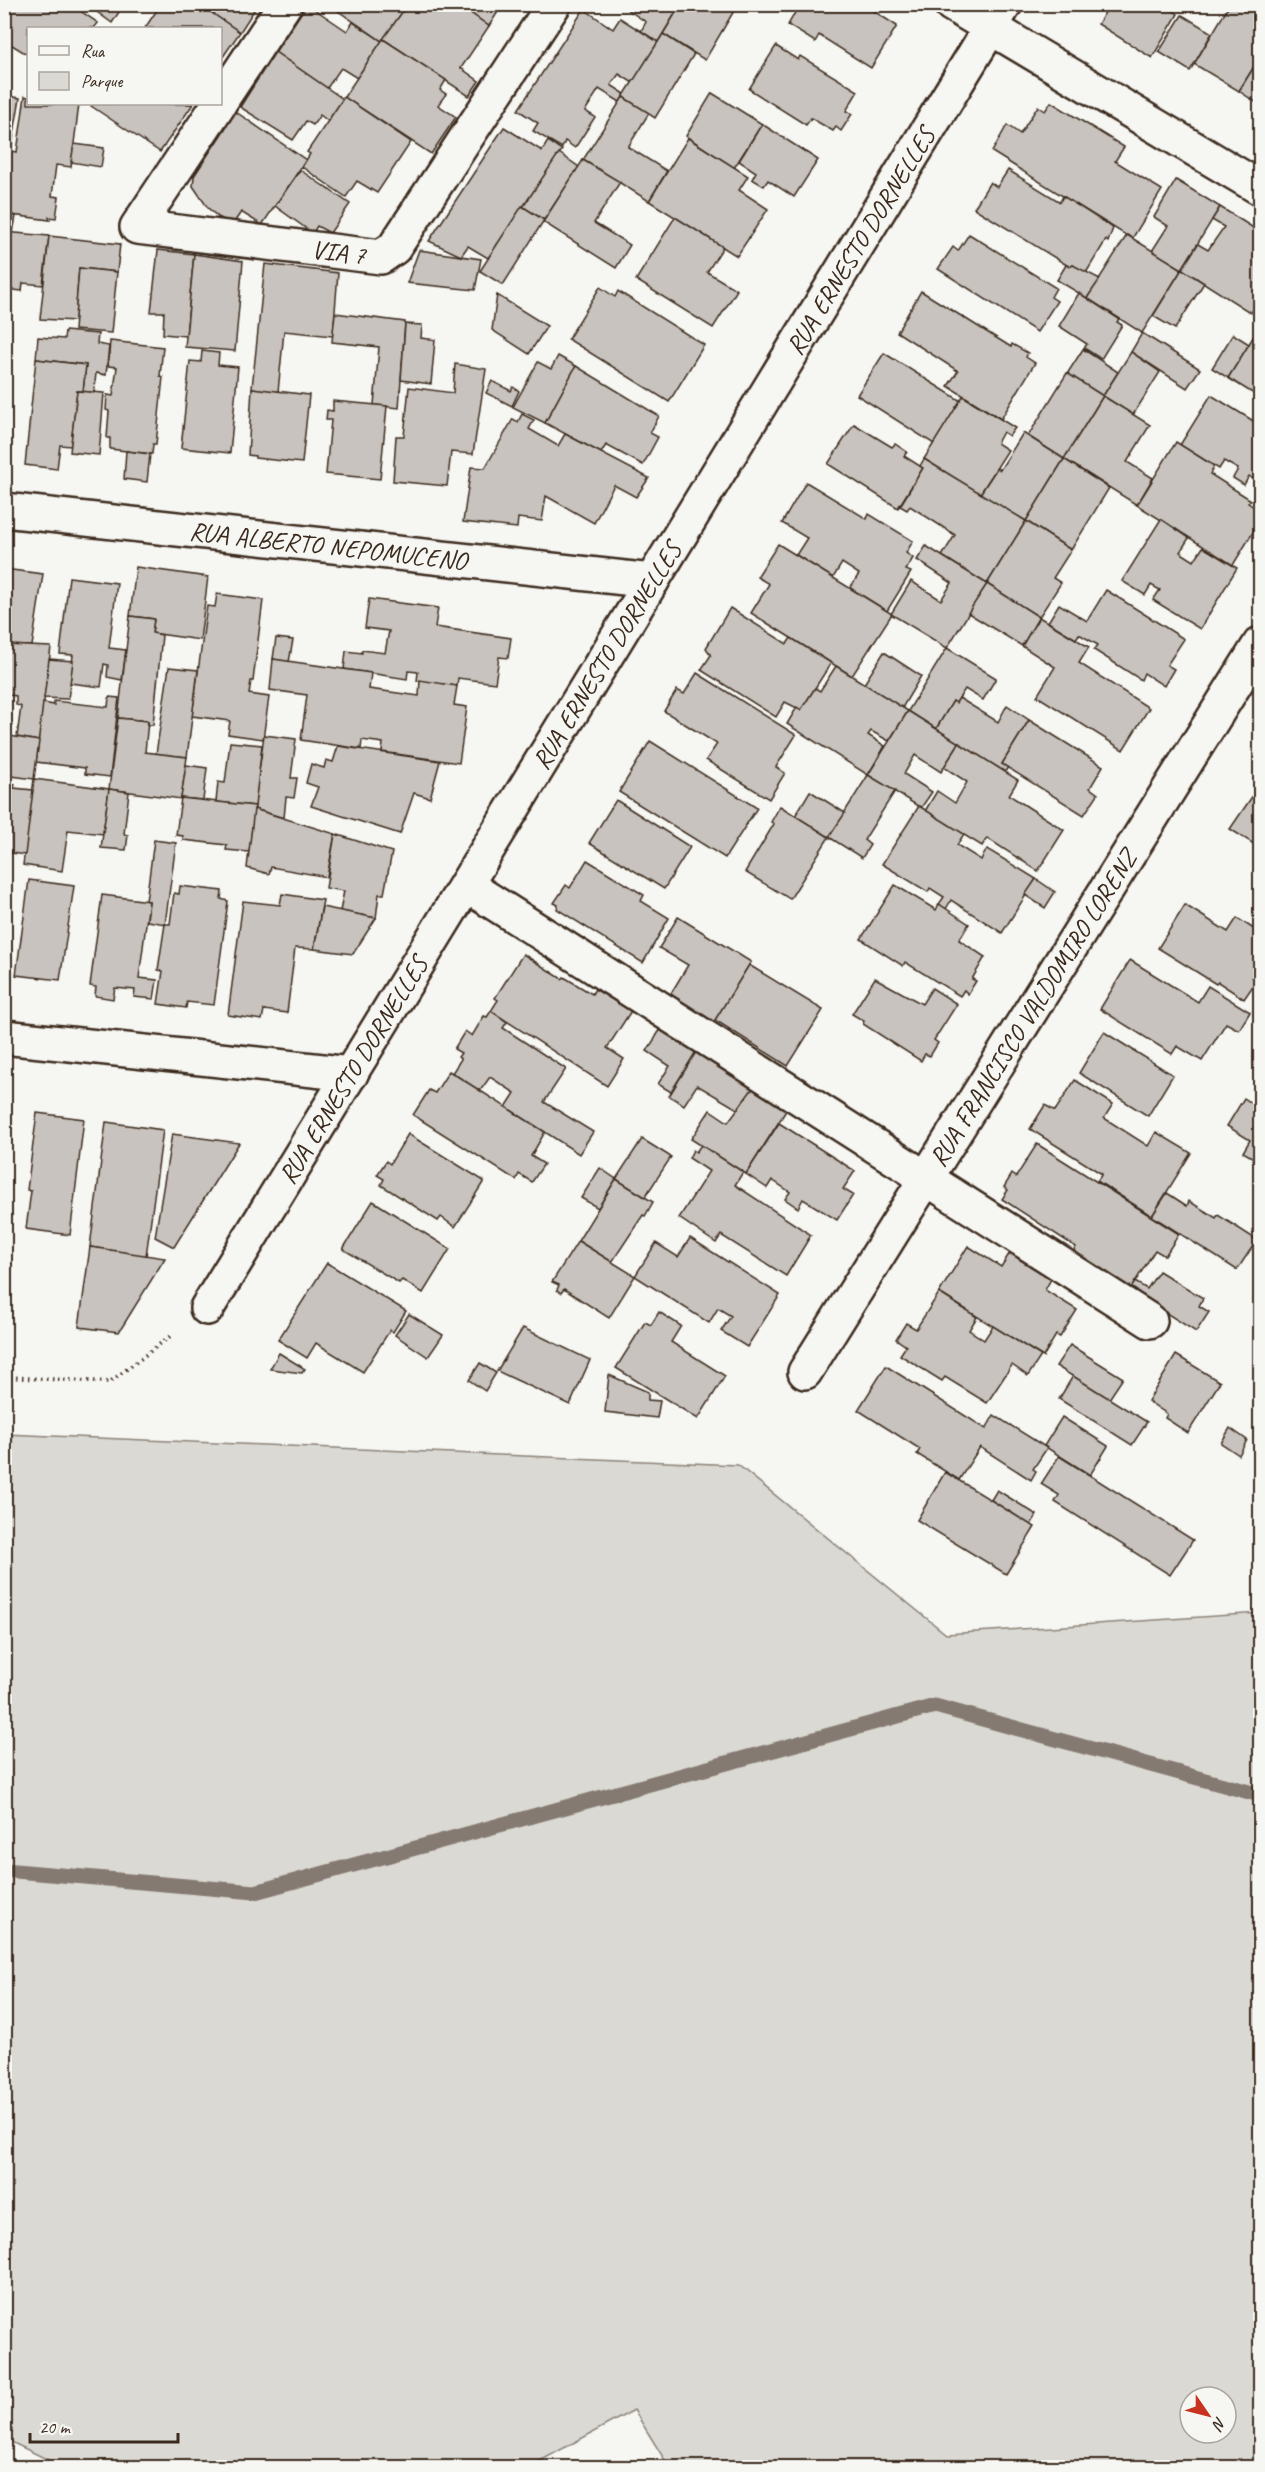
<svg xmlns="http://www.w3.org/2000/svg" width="1265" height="2472" font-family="Caveat,sans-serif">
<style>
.green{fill:#dad9d3;stroke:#8a8278;stroke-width:1.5;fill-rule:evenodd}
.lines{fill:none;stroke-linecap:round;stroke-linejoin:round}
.stream{stroke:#857a71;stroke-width:15}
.building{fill:#c8c3be;stroke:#3b2a1e;stroke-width:1.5}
.minor-casing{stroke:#3b2a1e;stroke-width:38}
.path{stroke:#3b2a1e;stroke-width:4;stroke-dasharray:1.5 4.5;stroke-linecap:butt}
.minor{stroke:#f6f6f2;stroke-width:33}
.labels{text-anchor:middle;stroke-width:5;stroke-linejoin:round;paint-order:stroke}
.street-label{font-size:26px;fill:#3b2a1e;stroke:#f6f6f2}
</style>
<rect width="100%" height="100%" fill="#f6f6f2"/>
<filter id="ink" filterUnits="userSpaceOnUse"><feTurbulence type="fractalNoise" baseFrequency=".0167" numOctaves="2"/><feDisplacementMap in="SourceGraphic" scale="12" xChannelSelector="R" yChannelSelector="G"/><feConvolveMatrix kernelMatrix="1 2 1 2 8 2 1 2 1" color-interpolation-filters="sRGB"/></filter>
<g filter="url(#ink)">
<!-- green -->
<path class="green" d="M4 1434 738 1465 946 1634 1260 1613V2467H669L634 2410 529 2467H63L5 2439ZM1190 2397H1226V2433H1190Z"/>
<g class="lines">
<!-- stream -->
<path class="stream" d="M4 1870 255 1892 935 1706 1260 1795"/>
</g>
<!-- building -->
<g class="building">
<path d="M4 4H70L98 23 94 28H28V55L4 40Z"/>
<path d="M86 4H124L112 23Z"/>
<path d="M161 4H199L240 32 220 61V28H145Z"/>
<path d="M199 4H258L240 32Z"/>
<path d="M307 4 347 31 353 22 382 41 357 78 341 68 327 88 275 52Z"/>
<path d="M328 4H408L382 41Z"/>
<path d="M408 4H458L489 26 461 68 479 81 469 96 383 39Z"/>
<path d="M458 4H503L489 26Z"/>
<path d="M619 4H681L658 42 641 31 646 22Z"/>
<path d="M681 4H738L705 60 663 34Z"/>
<path d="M800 4H863L897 26 871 68 819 35 815 42 788 25Z"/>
<path d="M1110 4H1163L1178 14 1152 58 1098 24Z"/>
<path d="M1230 4H1257L1260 7V57L1239 91 1194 64Z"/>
<path d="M584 9 613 29 620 18 658 42 633 83 619 74 611 85 625 94 620 102 599 89 585 111 595 117 575 148 565 141 562 148 533 131 538 123 518 110Z"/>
<path d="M1182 15 1212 33 1190 71 1159 52Z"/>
<path d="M663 34 694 54 655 118 623 97Z"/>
<path d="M383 39 446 80 440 90 446 94 438 105 456 117 431 154 344 97Z"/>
<path d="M776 46 798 60 800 56 858 91 846 111 852 114 841 131 836 127 833 131 811 118 806 125 749 89Z"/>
<path d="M275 52 343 99 328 121 320 115 313 125 306 121 293 140 240 107Z"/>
<path d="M1260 57V98L1257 103 1239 91Z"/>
<path d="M712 93 762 124 734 168 686 136Z"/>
<path d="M7 96 20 98 11 151 4 150V99Z"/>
<path d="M25 96 28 97V104H79L71 167 56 165 52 196 59 197 56 218 49 217 50 220 4 214 5 154 6 150 17 152Z"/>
<path d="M344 97 411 142 377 193 357 181 346 197 302 167 310 154 307 152Z"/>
<path d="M623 97 649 113 628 147 667 171 649 201 583 160Z"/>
<path d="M1051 102 1124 147 1115 161 1162 190 1132 239 992 152 1007 125 1020 134 1038 106 1045 111Z"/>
<path d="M93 104H193L160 152 91 106Z"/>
<path d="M236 112 306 160 262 225 241 212 233 224 218 217 208 208 193 186 194 176Z"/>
<path d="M762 124 818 160 794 197 768 180 764 186 752 179 756 172 739 161Z"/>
<path d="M504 127 542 151 548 141 562 150 488 258 468 246 461 256 429 241Z"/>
<path d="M688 138 748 176 739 190 768 209 737 256 649 201Z"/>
<path d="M74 144 104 148 101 167 71 162Z"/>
<path d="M559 153 579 167 544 220 523 207Z"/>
<path d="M583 160 620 182 594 223 630 245 616 268 543 222Z"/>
<path d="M300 170 350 204 330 233 317 226 314 231 311 232 275 206Z"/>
<path d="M1008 170 1060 202 1063 196 1113 228 1108 242 1106 240 1086 273 1073 265 1070 267 974 208 990 182 997 187Z"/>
<path d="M1176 180 1220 207 1182 269 1152 251 1168 226 1154 217Z"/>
<path d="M522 206 544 220 503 285 480 271Z"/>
<path d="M1220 207 1260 232V297L1251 313 1182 269 1198 244 1208 250 1224 227 1212 220Z"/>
<path d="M4 214 16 216 13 233 4 232Z"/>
<path d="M675 217 723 247 707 272 737 290 713 328 636 280Z"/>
<path d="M4 232 49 236 43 285 23 283 22 291 4 289Z"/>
<path d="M969 234 1056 288 1051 297 1057 301 1037 332 938 269 953 247 958 251Z"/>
<path d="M1127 235 1182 269 1142 333 1087 298Z"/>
<path d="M49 236 120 244 117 272 79 268 75 321 40 319Z"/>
<path d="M158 250 194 254 186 336 163 334 164 312H151Z"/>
<path d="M419 250 481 259 475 290 407 283Z"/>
<path d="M194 254 243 261 235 351 185 347Z"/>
<path d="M265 264 338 273 333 336 284 331 278 392 252 388Z"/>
<path d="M1066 265 1070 267 1073 265 1100 279 1087 298 1057 280Z"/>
<path d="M79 268 117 272 111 333 74 330Z"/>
<path d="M1182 269 1204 283 1175 329 1153 316Z"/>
<path d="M600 287 615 297 618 291 704 345 669 402 568 339Z"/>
<path d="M921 291 1011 347 1012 344 1028 353 1026 357 1035 363 1001 419 948 386 958 371 897 332Z"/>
<path d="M1079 293 1119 319 1117 322 1122 325 1101 359 1084 348 1087 344 1059 326Z"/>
<path d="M497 295 547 326 529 354 492 330Z"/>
<path d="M335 313 405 322 399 408 374 405 379 347 332 342Z"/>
<path d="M405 324 422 325 421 338 435 340 431 384 401 380Z"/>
<path d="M1260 326V394L1259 397 1228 378Z"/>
<path d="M65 331 98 334 97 344 109 346 106 375 96 373 94 393 83 391 86 365 36 359 38 337 64 339Z"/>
<path d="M1142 333 1200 369 1187 388 1131 352Z"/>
<path d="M1233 334 1249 344 1228 378 1212 368Z"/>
<path d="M110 341 163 347 160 376 163 377 156 444H153L152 454 110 449V438H107L109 411 106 410 107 395 113 396 117 367 108 366Z"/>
<path d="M1083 349 1118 372 1103 396 1067 374Z"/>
<path d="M202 351 219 353 218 365 238 367 230 453 181 448 190 361 201 362Z"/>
<path d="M1131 352 1160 372 1133 415 1103 396Z"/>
<path d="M884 353 961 401 934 444 857 395Z"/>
<path d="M558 356 576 366 545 423 513 407 538 362 551 369Z"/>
<path d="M36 359 86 365 83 391H77L71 446 60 445 57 469 25 465Z"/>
<path d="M455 364 486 369 473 454 451 452 447 486 393 481 396 436H404L409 387 453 393Z"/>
<path d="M576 366 659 416 650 433 658 437 643 465 606 445 601 453 545 423Z"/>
<path d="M1067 373 1103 396 1064 459 1028 436Z"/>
<path d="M492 381 511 391 513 387 519 391 512 406 486 393Z"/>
<path d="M252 388 309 395 302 463 255 458V456L248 455Z"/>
<path d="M77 391 104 393 99 455 70 452Z"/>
<path d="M1211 395 1260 425V484L1249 476 1244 485 1233 478 1238 469 1224 461 1219 469 1180 445Z"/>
<path d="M963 396 1015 428 1009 436 1003 432 997 443 1008 450 980 494 924 459Z"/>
<path d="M1103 396 1150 425 1127 462 1153 478 1137 505 1064 459Z"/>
<path d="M333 401 387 406 380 479 326 474 331 420H326L327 410 333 411Z"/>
<path d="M522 414 534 420 529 429 558 446 565 434 649 478 636 497 614 485 594 523 546 496 542 521 518 518 517 528 463 522 471 467 485 468 513 419 518 422Z"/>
<path d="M854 424 892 447 895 444 907 452 904 456 923 468 898 508 828 464Z"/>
<path d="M1023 433 1064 459 1026 521 980 494 997 468 1000 470Z"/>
<path d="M1176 442 1214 466 1210 474 1251 500 1248 503 1260 511V521L1233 565 1137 505Z"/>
<path d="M126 451 150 454 147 482 124 479Z"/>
<path d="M924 459 1026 521 987 584 942 556 955 535 910 506 907 510 900 506 923 468 920 466Z"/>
<path d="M1064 459 1109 488 1071 550 1026 521Z"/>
<path d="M806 482 867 519 869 514 913 541 906 553 913 558 906 570 911 572 887 611 850 588 859 574 842 563 833 578 796 555 807 538 782 523Z"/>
<path d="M1161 519 1189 538 1180 552 1194 561 1203 547 1237 568 1200 629 1153 600 1160 590 1151 585 1145 595 1122 581Z"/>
<path d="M1026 521 1071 550 1053 578 1061 583 1039 617 987 584Z"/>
<path d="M778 544 892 614 852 676 751 613 769 584 757 577Z"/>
<path d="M926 546 987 584 947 648 891 614 911 581 941 600 952 583 917 560Z"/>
<path d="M136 567 208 577 200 640 152 633 154 619 130 616Z"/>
<path d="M4 569 43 574 32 646 4 645Z"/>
<path d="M69 577 117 583 109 648 126 650 122 680 107 677 108 665 104 664 101 687 70 683 73 655 60 654Z"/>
<path d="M987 584 1039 617 1022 646 968 613Z"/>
<path d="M1106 590 1184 639 1167 665 1174 669 1164 686 1144 673 1141 680 1094 650 1098 645 1079 634 1076 639 1048 622 1059 604 1087 621Z"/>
<path d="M217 594 263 600 253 681H251L249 694 269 697 263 739 228 734 230 721 192 716 207 606 215 607Z"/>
<path d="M369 599 438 608 435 627 511 638 508 658 499 657 495 683 458 678 457 686 417 681 418 672 408 671 407 679 344 669 346 651 362 653V650L385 653 389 631 365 628Z"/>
<path d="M730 608 787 644 791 638 831 663 801 710 785 702 776 717 701 670 711 655 706 648Z"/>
<path d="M130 616 154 619 152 633 162 635 153 725H148V721L118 718Z"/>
<path d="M1039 617 1089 647 1079 663 1149 708 1123 750 1037 696 1055 667 1022 646Z"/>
<path d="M276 638 293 640 289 662 273 659Z"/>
<path d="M4 645 51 647 39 741 17 737 21 706 16 705V696L4 694Z"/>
<path d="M947 648 996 678 983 700 965 689 956 703 953 701 936 729 908 711Z"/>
<path d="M884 652 921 676 902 708 864 684Z"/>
<path d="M49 659 73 661 68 699 44 698Z"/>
<path d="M273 659 371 673 369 689 419 696 420 680 457 686 454 705 467 707 459 763 382 752 383 743 362 740 361 749 301 740 307 695 270 690Z"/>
<path d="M836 666 908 711 889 741 871 731 868 735 885 746 868 775 787 724 797 707 801 710 815 688 820 691Z"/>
<path d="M169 667 198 670 187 757 156 754Z"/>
<path d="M697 673 796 735 776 767 785 773 769 799 706 760 717 744 664 711 677 690 684 694Z"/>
<path d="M109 697 119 698 110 777 85 774V768L36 762 43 703 54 705V701L108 707Z"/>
<path d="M959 698 998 722 1007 705 1029 720 1002 764 1008 767 1005 772 936 729 953 701 956 703Z"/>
<path d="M908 711 959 743 941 772 915 755 904 774 932 792 921 808 868 775Z"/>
<path d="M118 718 148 721 145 752 187 757 181 799 109 789Z"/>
<path d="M1029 720 1103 766 1090 788 1098 794 1084 815 1002 764Z"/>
<path d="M4 735 39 741 34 779 4 775Z"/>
<path d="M264 735 296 739 291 778H297L294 798 286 797 284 818 254 809Z"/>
<path d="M650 741 757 808 725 858 619 792Z"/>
<path d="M230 742 262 745 255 806 216 802 218 782 225 783Z"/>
<path d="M959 743 1018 780 1009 795 1064 830 1038 871 987 838 982 846 925 811 937 791 955 803 967 782 944 767Z"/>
<path d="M338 746 440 761 430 798 414 793 400 834 311 806 318 787 306 783 311 764 324 768 326 760 333 762Z"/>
<path d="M186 765 207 768 203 800 181 798Z"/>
<path d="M868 775 895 791 864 840 870 845 862 858 829 837Z"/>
<path d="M34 779 109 789 103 834 68 830 62 871 23 865Z"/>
<path d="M4 783 15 784 14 788 33 790 25 855 4 852Z"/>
<path d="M1260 785V848L1230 829Z"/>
<path d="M109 789 129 792 124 834 128 835 126 850 101 848Z"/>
<path d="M810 791 845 813 829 837 795 816Z"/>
<path d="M181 798 255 806 249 852 226 850 227 845 183 840V836L176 835Z"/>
<path d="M616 800 690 847 664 889 589 843Z"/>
<path d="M780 806 829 837 790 899 745 872 774 824 771 822Z"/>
<path d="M919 806 964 834 957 845 981 860 987 849 1036 879 1002 933 951 900 946 909 939 904 944 897 930 888 928 892 882 864Z"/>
<path d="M254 809 335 834 327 877 271 867 269 874 247 868Z"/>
<path d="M335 834 392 852 384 894H379L376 918 340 911 344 891 326 888Z"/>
<path d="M154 840 176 843 165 924 147 921 149 901H146Z"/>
<path d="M587 860 644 895 641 901 669 918 643 963 557 909 558 905 554 903 566 885 570 888Z"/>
<path d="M1036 879 1055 892 1045 908 1025 895Z"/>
<path d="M29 880 74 886 60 980 16 975Z"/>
<path d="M895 885 936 910 939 904 969 924 959 940 985 957 972 979 976 981 968 994 964 990 960 996 905 962 903 966 861 939Z"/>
<path d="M180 886 222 891 221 899 228 901 214 1005 187 1002 186 1008 158 1004 163 971 158 970 165 924H170L174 893 179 894Z"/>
<path d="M282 894 323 900 314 949 295 948 287 1013 264 1010 262 1020 228 1015 243 901 280 905Z"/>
<path d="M102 895 149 901 139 978 157 980 154 999 134 997 135 990 115 988 113 999 95 996 96 987 90 986Z"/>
<path d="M1185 905 1228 932 1237 918 1260 933V977L1254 973 1252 977 1257 980 1244 999 1218 982 1216 984 1158 948Z"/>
<path d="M322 907 376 918 353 954 314 949Z"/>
<path d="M678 917 751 962 711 1027 667 1000 688 965 659 948Z"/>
<path d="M523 954 562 979 564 977 592 994 595 989 631 1011 607 1048 624 1059 607 1086 491 1011 498 1000 495 998Z"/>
<path d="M1130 960 1198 1002 1208 986 1250 1012 1239 1030 1226 1023 1202 1061 1177 1046 1172 1054 1100 1009Z"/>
<path d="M749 965 823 1010 788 1066 715 1020Z"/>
<path d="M875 978 922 1004 932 988 957 1004 934 1040 938 1043 930 1056 925 1054 921 1061 863 1024 864 1021 852 1014Z"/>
<path d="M491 1011 507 1022 503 1028 566 1069 544 1102 593 1132 579 1154 506 1107 515 1093 490 1077 480 1091 452 1073 461 1059 458 1057 461 1053 454 1049 465 1031 472 1036 484 1016 487 1017Z"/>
<path d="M660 1030 696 1052 671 1092 658 1084 670 1066 647 1051Z"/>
<path d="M1104 1032 1173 1075 1148 1116 1079 1073Z"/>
<path d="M696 1052 753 1088 739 1110 697 1085 684 1105 669 1096Z"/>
<path d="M449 1071 545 1132 531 1156 544 1164 532 1182 519 1174 516 1180 413 1115 429 1090 435 1093Z"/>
<path d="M1075 1080 1113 1104 1104 1118 1148 1146 1156 1132 1191 1153 1152 1216 1097 1181 1102 1174 1030 1129 1045 1105 1055 1111Z"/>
<path d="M753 1088 787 1109 746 1174 691 1139 710 1110 728 1122Z"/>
<path d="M1244 1098 1260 1109V1155L1257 1160 1243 1152 1250 1140 1227 1126Z"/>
<path d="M37 1113 84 1119 70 1235 26 1229 31 1191 27 1190Z"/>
<path d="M4 1121H10L4 1164Z"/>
<path d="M106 1122 163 1130 146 1256 90 1247Z"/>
<path d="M779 1123 855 1171 843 1189 853 1195 837 1220 803 1199 798 1208 785 1199 790 1192 772 1180 767 1188 746 1174Z"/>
<path d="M172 1134 239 1143 174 1247 155 1237Z"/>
<path d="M408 1134 484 1181 455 1227 441 1217 438 1221 381 1185 384 1179 377 1175 386 1161 390 1164Z"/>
<path d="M642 1139 671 1157 645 1197 616 1179Z"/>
<path d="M1037 1144 1179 1234 1165 1256 1155 1250 1130 1290 1072 1254 1076 1247 1002 1199 1008 1190 1004 1187 1012 1174 1016 1177Z"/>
<path d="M701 1145 743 1172 735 1185 811 1235 786 1276 721 1235 716 1243 679 1218 709 1171 689 1158 693 1150 696 1152Z"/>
<path d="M600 1168 616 1179 598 1208 581 1198Z"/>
<path d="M616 1179 653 1202 645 1216 643 1215 612 1262 578 1241Z"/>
<path d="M1167 1193 1187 1206 1189 1201 1216 1218 1218 1215 1257 1240 1237 1270 1152 1216Z"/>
<path d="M373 1201 450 1249 423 1293 402 1280 399 1283 343 1249Z"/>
<path d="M690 1238 780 1295 747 1347 721 1331 731 1316 718 1308 709 1323 635 1276 656 1243 678 1257Z"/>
<path d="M578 1241 635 1276 609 1318 564 1289 561 1293 557 1290 559 1285 552 1282Z"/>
<path d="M968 1246 1001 1267 1011 1251 1052 1277 1045 1290 1077 1310 1060 1337 1056 1335 1043 1357 939 1293Z"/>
<path d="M90 1247 165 1258 119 1332 79 1327Z"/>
<path d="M327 1263 406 1311 393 1332 390 1330 363 1372 316 1343 307 1358 278 1340Z"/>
<path d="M1159 1271 1203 1298 1199 1306 1209 1312 1196 1332 1130 1290 1135 1282 1147 1289Z"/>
<path d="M939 1293 977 1317 969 1330 984 1340 993 1326 1041 1356 1028 1376 1012 1365 987 1403 945 1377 942 1381 900 1355 906 1346 896 1339 906 1323 916 1329Z"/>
<path d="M659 1312 681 1326 671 1342 725 1376 698 1419 616 1368 645 1322 651 1325Z"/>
<path d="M409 1314 443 1335 428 1357 395 1335Z"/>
<path d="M523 1328 590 1360 570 1405 497 1371Z"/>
<path d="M1070 1345 1123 1378 1109 1399 1056 1366Z"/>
<path d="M279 1353 305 1369 302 1373 270 1369Z"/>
<path d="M1176 1355 1220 1382 1188 1433 1165 1418 1167 1414 1148 1401Z"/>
<path d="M480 1363 496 1373 485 1391 469 1380Z"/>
<path d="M886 1366 986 1429 994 1415 1047 1448 1033 1469 1036 1471 1031 1480 980 1447 959 1480 917 1454 920 1449 858 1410Z"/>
<path d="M609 1375 648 1392V1400L660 1401 657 1418 605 1412Z"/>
<path d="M1073 1376 1147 1422 1132 1445 1059 1399Z"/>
<path d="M1062 1417 1108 1446 1090 1475 1044 1446Z"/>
<path d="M1230 1428 1247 1440 1239 1455 1221 1443Z"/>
<path d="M1059 1456 1193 1540 1170 1575 1055 1502 1059 1495 1041 1484Z"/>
<path d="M945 1472 1035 1527 1006 1574 917 1520Z"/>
<path d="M997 1490 1037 1515 1031 1525 991 1500Z"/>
</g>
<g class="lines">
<defs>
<g id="minor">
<path d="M951 4 1260 188"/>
<path d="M220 102 285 4"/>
<path id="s1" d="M219 104 137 227 381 257 394 248 554 4"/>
<path id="s2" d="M4 510 652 581"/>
<path d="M466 885 1150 1321"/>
<path d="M4 1037 351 1074"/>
<path id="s3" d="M207 1308 1005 4"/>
<path id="s4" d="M805 1372 1260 644"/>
</g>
</defs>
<!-- minor casing -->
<use href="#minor" class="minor-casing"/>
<!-- path -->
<path class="path" d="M4 1377 110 1382 173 1334"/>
<!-- minor -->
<use href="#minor" class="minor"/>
</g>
</g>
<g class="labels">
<!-- street labels -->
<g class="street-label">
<text dy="9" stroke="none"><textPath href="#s3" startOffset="1251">RUA ERNESTO DORNELLES</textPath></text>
<text dy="9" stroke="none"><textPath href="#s1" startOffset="351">VIA 7</textPath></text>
<text dy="9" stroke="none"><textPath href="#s2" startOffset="326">RUA ALBERTO NEPOMUCENO</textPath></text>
<text dy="9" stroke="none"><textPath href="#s3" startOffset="765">RUA ERNESTO DORNELLES</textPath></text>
<text dy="9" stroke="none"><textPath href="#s4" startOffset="429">RUA FRANCISCO VALDOMIRO LORENZ</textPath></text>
<text dy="9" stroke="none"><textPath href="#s3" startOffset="279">RUA ERNESTO DORNELLES</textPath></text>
</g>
</g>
<!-- margin -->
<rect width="1265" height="2472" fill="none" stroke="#f6f6f2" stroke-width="24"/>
<rect x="12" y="12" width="1241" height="2448" fill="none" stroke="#3b2a1e" stroke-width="2" filter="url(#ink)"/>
<!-- legend -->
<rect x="27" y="27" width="195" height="78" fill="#f6f6f2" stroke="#aba49d" stroke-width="1.5"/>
<rect x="39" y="46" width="30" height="9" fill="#f6f6f2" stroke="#aba49d" stroke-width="1.5"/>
<text x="81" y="57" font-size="18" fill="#3b2a1e">Rua</text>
<rect x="39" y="72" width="30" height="18" fill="#dad9d3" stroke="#aba49d" stroke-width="1.5"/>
<text x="81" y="87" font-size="18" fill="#3b2a1e">Parque</text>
<!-- north arrow -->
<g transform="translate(1208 2415) rotate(125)"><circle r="28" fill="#f6f6f2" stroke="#aba49d" stroke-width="1.5"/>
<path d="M0-4.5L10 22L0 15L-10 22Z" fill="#c8321e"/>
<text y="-9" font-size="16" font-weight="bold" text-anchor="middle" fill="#3b2a1e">N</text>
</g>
<!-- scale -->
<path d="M30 2433v9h148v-9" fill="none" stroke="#3b2a1e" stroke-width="3"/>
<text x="39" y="2433" font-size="18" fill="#3b2a1e" stroke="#f6f6f2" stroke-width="4.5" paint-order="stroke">20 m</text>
</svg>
